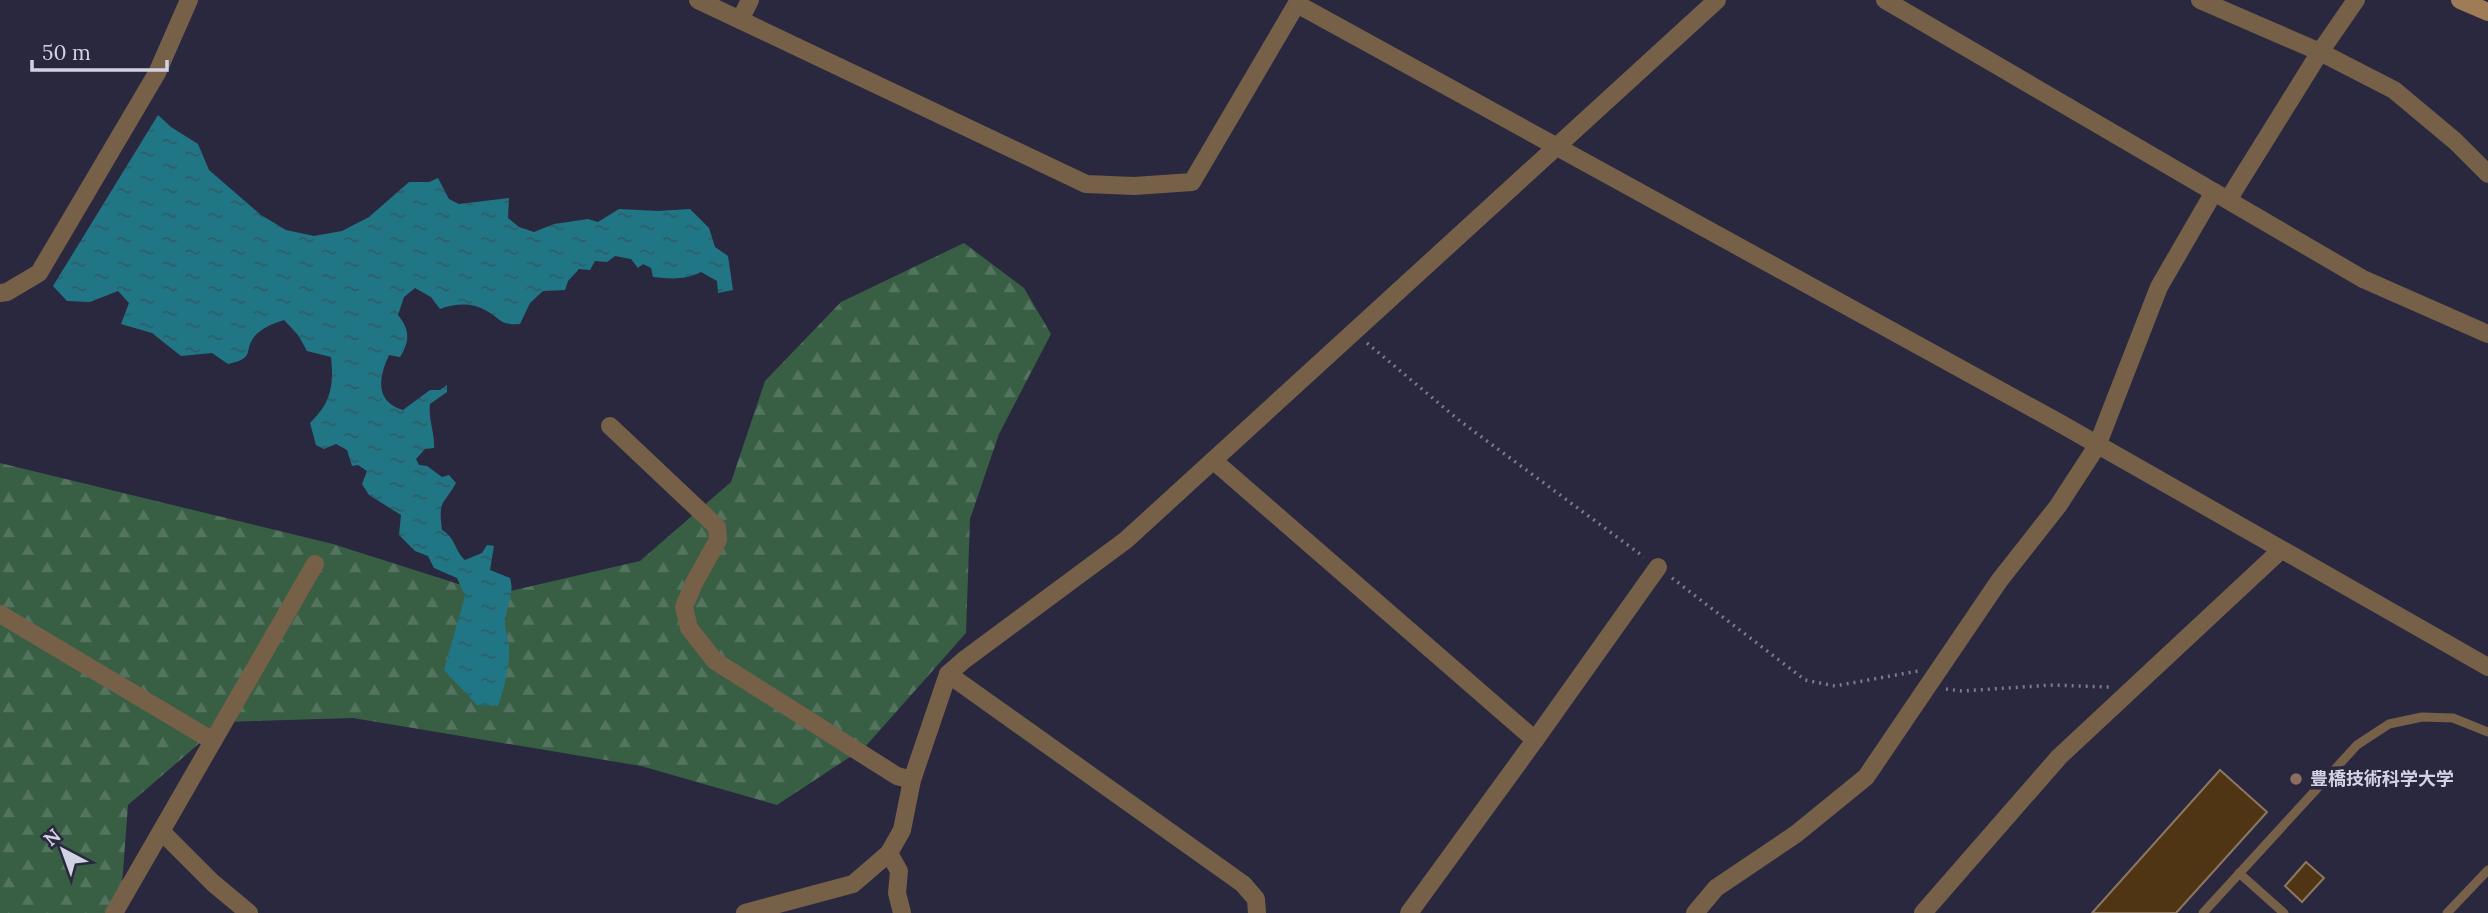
<svg xmlns="http://www.w3.org/2000/svg" width="2488" height="913" font-family="Lora,'Noto Sans JP',serif">
<style>
.forest{fill:url(#forest-firs)}
.water{fill:url(#water-ripples)}
.building{fill:#503514;stroke:#8c7761;stroke-width:2}
.lines{fill:none;stroke-linecap:round;stroke-linejoin:round}
.path{stroke:#7b7b8e;stroke-width:3.5;stroke-dasharray:2 5;stroke-linecap:butt}
.lane{stroke:#766048;stroke-width:9}
.street{stroke:#766048;stroke-width:18}
.secondary{stroke:#9f7c56;stroke-width:18}
.education-dot{fill:#8d6e63;stroke:#29283f;stroke-width:2.5}
.labels{text-anchor:middle;stroke-width:7;stroke-linejoin:round;paint-order:stroke}
.poi-label{font-size:18px;font-weight:bold;fill:#d2d3e2;stroke:#29283f;text-anchor:start}
</style>
<defs>
<pattern id="forest-firs" width="22" height="20" patternUnits="userSpaceOnUse" patternTransform="scale(1.75)"><rect width="22" height="20" fill="#385e44"/><path d="M5 1l3.5 6h-7zM16 11l3.5 6h-7z" fill="#54745f"/></pattern>
<pattern id="water-ripples" width="26" height="14" patternUnits="userSpaceOnUse" patternTransform="scale(1.75)"><rect width="26" height="14" fill="#217686"/><path d="M2 4q2-2 4 0t4 0M15 11q2-2 4 0t4 0" fill="none" stroke="#2e5d68"/></pattern>
</defs>
<rect width="100%" height="100%" fill="#29283f"/>
<!-- forest -->
<path class="forest" d="M964 243 1024 288 1051 334 999 434 970 519 966 633 865 747 777 805 641 766 353 718 224 722 128 805 121 898 114 913H0V463L333 544 493 595 640 561 731 482 765 381 841 302Z"/>
<!-- water -->
<path class="water" d="M158 115 171 127 198 144 209 170 261 215 286 230 314 236 342 231 369 217 409 182H429L438 178 449 199 459 204 509 198 508 218 519 227 534 232 554 224 588 219 598 222 619 209 658 211 690 209 709 228 715 247 728 256 733 290 718 293 717 281 701 272C685 280 671 279 653 277L651 268 643 264 638 268 631 259 615 256 607 262 595 261 590 270 579 269 568 281 565 290 543 291 530 303 520 324C499 326 501 318 485 310 471 302 454 304 440 309L431 297 415 288 404 297 398 315C410 330 410 341 400 357L389 355C379 377 374 401 403 410L430 390H440L447 385V392L430 404C428 419 435 433 434 448L425 449 416 459 419 465 427 466 442 477 449 475 456 483C443 506 438 500 442 530 456 538 454 550 465 560L482 553 487 545 494 546 490 570 510 578C515 594 506 606 505 622 505 630 508 638 509 645 510 667 505 686 498 706L477 705 444 670 465 596 457 578 434 568 428 556 415 551 399 535 401 515 369 495 362 484 367 471 358 465 352 466 347 450 336 444 324 449 316 445 310 423C331 403 334 386 331 357L307 351 298 335 284 320C274 323 261 328 254 337 243 352 256 358 228 364L212 353 181 356 152 333 121 324 129 303 118 291 90 302 67 301 53 286Z"/>
<!-- building -->
<g class="building">
<path d="M2220 770 2267 812 2176 913H2092Z"/>
<path d="M2306 862 2324 878 2302 902 2285 886Z"/>
</g>
<g class="lines">
<!-- path -->
<g class="path">
<path d="M1367 343 1460 421 1644 557"/>
<path d="M1672 578 1805 680 1835 686 1918 671"/>
<path d="M1946 689 1962 691 2053 685 2110 687"/>
</g>
<!-- lane -->
<g class="lane">
<path d="M2239 873 2284 913"/>
<path d="M2203 913 2357 745 2389 724 2422 717 2453 718 2488 732"/>
<path d="M2447 913 2488 870"/>
</g>
<!-- street -->
<g class="street">
<path d="M698 0 1086 184 1134 186 1192 182 1299 0"/>
<path d="M1885 0 2363 279 2488 334"/>
<path d="M2200 0 2320 52 2394 90 2455 141 2488 174"/>
<path d="M1297 4 2056 421 2488 667"/>
<path d="M740 20 750 0"/>
<path d="M2228 200 2320 52 2356 0"/>
<path d="M0 293 7 292 39 273 157 73 189 0"/>
<path d="M610 426 717 527 718 540 694 583 684 607 689 628 715 661 897 776 912 780"/>
<path d="M1214 461 1535 740 1409 913"/>
<path d="M0 614 213 741"/>
<path d="M948 674 1243 884 1256 899 1257 913"/>
<path d="M1535 740 1658 567"/>
<path d="M162 832 213 883 249 913"/>
<path d="M889 853 899 871 897 893 902 913"/>
<path d="M114 913 315 564"/>
<path d="M745 913 853 884 889 853 902 830 912 780 948 674 964 660 1126 540 1717 0"/>
<path d="M1695 913 1716 888 1796 834 1866 777 1999 581 2058 506 2097 446 2159 287 2214 192"/>
<path d="M1923 913 2059 757 2281 550"/>
</g>
<!-- secondary -->
<path class="secondary" d="M2460 0 2488 12"/>
</g>
<!-- markers -->
<circle class="education-dot" cx="2296" cy="779" r="7"/>
<g class="labels">
<!-- poi labels -->
<g class="poi-label">
<text x="2310" y="785">豊橋技術科学大学</text>
</g>
</g>
<!-- north arrow -->
<g transform="translate(63 850) rotate(319)" stroke="#29283f" stroke-width="5" paint-order="stroke">
<path d="M0-5L12 26L0 18L-12 26Z" fill="#d2d3e2"/>
<text y="-10" font-size="19" font-weight="bold" text-anchor="middle" fill="#d2d3e2">N</text>
</g>
<!-- scale -->
<path d="M32 60v10h135v-10" fill="none" stroke="#d2d3e2" stroke-width="3.5"/>
<text x="42" y="60" font-size="21" fill="#d2d3e2" stroke="#29283f" stroke-width="5" paint-order="stroke">50 m</text>
</svg>
